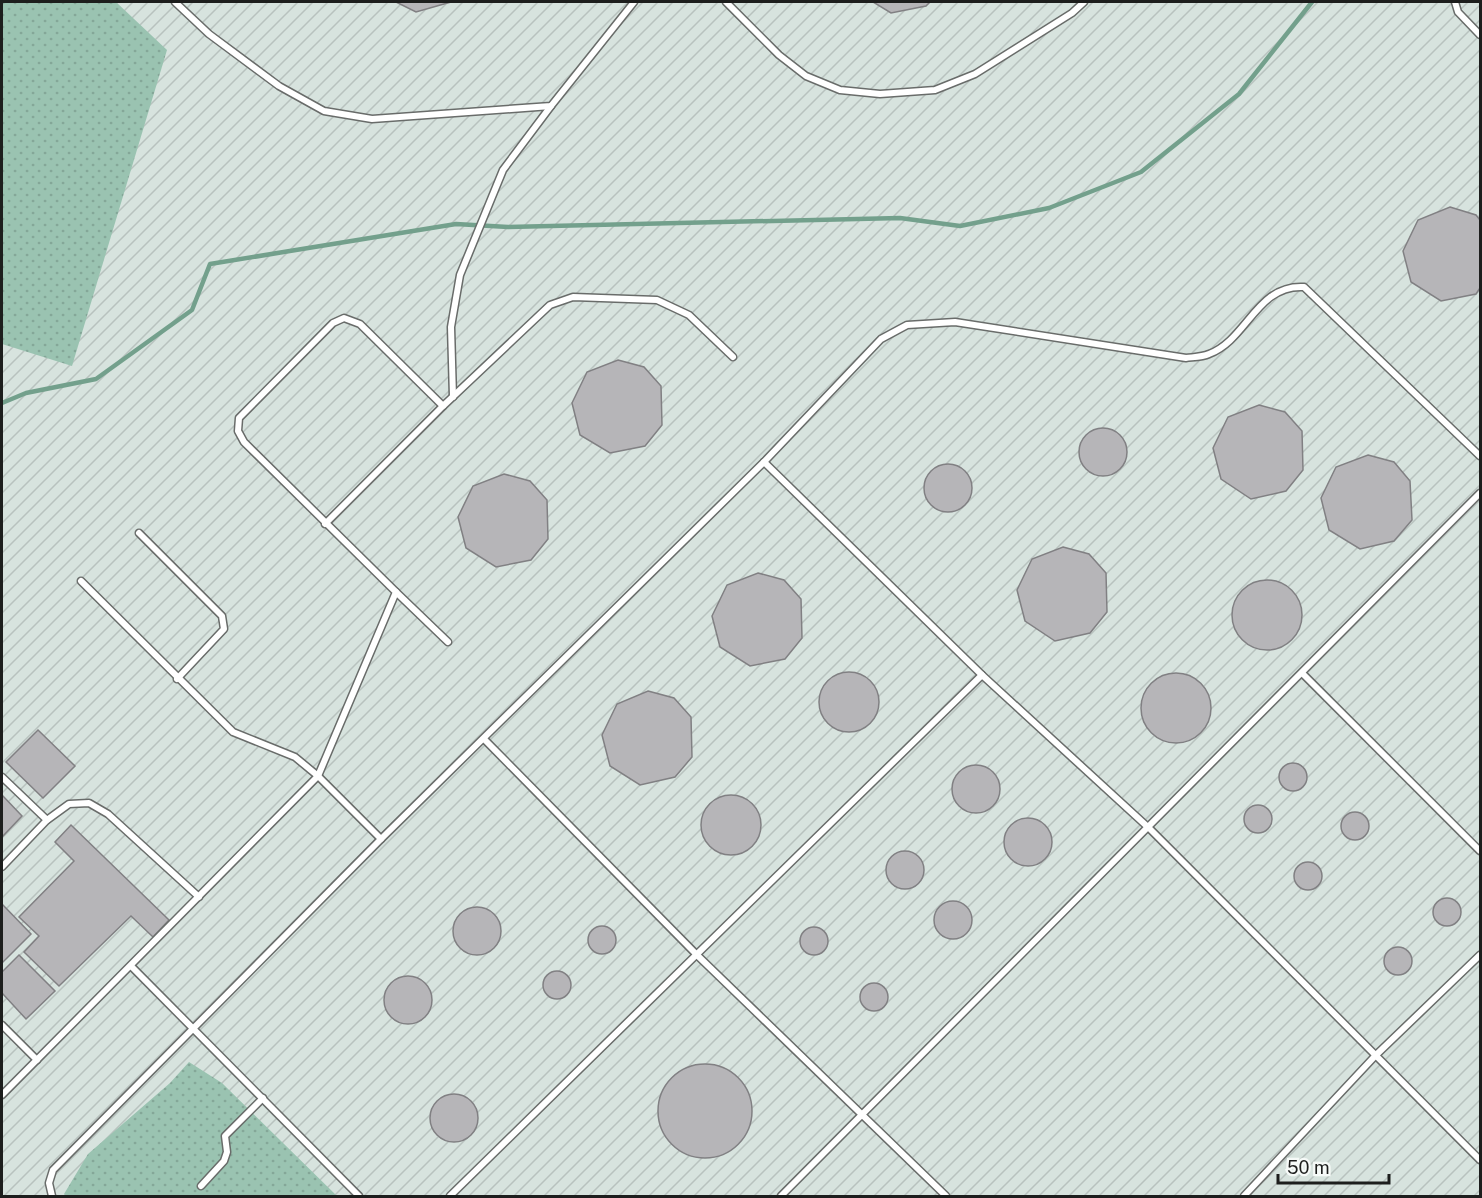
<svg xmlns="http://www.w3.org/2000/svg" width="1482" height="1198" font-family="'Public Sans',sans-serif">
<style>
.industrial{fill:url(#industrial-furrows)}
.grass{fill:url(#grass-dots)}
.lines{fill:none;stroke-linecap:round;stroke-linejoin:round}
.stream{stroke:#73a08c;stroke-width:4.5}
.building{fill:#b6b5b8;stroke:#818083;stroke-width:1.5}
.service-casing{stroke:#696c6a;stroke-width:9}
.service{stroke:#fff;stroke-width:6}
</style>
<defs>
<pattern id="industrial-furrows" width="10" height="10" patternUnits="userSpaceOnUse" patternTransform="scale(1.5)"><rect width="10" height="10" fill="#d7e3de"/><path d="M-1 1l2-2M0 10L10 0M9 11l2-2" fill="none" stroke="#b8c2be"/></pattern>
<pattern id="grass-dots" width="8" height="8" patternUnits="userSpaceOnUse" patternTransform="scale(1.5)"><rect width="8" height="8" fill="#9ac3b1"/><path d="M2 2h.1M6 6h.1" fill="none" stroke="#84a798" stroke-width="1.8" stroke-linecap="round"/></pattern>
</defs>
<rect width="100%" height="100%" fill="#e8ecea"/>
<!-- industrial -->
<rect class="industrial" x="2" y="2" width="1478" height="1194"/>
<!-- grass -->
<g class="grass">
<path d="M2 2H116L167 50 72 366 2 344Z"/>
<path d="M189 1062 222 1083 337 1196H66L64 1194 88 1154 170 1083Z"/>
</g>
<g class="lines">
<!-- stream -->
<path class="stream" d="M2 403 26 393 96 379 192 310 210 264 456 224 508 227 900 218 960 226 1049 208 1141 172 1239 94 1312 2"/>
</g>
<!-- building -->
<g class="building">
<path d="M396 2H451L416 12Z"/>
<path d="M873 2H930L926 6 891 13Z"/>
<path d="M1450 207 1476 215 1480 220V288L1476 294 1441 301 1411 282 1403 251 1418 220Z"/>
<path d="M618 360 644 367 661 386 662 425 645 446 610 453 580 435 572 403 587 372Z"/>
<path d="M1259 405 1285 412 1302 431 1303 470 1286 491 1251 499 1221 479 1213 448 1228 417Z"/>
<circle cx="1103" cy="452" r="24"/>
<path d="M1368 455 1394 462 1410 481 1412 520 1394 541 1360 549 1329 530 1321 498 1336 467Z"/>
<circle cx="948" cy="488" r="24"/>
<path d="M504 474 530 481 547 500 548 539 531 560 496 567 466 548 458 517 473 486Z"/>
<path d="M1063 547 1089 554 1106 573 1107 612 1090 633 1055 641 1025 621 1017 590 1032 559Z"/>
<path d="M758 573 784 580 801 599 802 638 785 659 750 666 720 647 712 616 727 585Z"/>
<circle cx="1267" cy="615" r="35"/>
<circle cx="849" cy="702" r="30"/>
<circle cx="1176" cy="708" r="35"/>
<path d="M648 691 674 698 691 717 692 757 675 777 640 785 610 766 602 735 617 704Z"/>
<path d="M38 730 75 766 43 798 6 762Z"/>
<circle cx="1293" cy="777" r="14"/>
<circle cx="976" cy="789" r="24"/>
<circle cx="731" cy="825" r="30"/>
<path d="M2 795 22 816 2 837Z"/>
<circle cx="1258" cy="819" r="14"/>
<circle cx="1355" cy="826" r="14"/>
<circle cx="1028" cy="842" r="24"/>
<path d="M71 825 169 920 153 937 131 916 59 986 24 952 39 936 19 917 74 861 55 842Z"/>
<circle cx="905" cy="870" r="19"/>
<circle cx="1308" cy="876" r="14"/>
<circle cx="1447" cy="912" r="14"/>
<circle cx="953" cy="920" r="19"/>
<path d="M2 904 31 934 2 963Z"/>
<circle cx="477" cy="931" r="24"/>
<circle cx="602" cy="940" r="14"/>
<circle cx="814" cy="941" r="14"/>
<circle cx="1398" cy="961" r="14"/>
<path d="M19 955 55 991 26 1019 2 993V972Z"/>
<circle cx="557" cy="985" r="14"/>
<circle cx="408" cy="1000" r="24"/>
<circle cx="874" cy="997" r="14"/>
<circle cx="705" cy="1111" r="47"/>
<circle cx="454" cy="1118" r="24"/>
</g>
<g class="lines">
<defs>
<g id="service">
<path d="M175 2 209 34 279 86 324 111 372 119 551 106 634 2"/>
<path d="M726 2 779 55 806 76 840 90 880 94 935 90 975 74 1072 13 1084 2"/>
<path d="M1455 2 1458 12 1480 35"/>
<path d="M453 397 451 327 460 275 503 170 551 106"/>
<path d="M764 462 982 675 1150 829 1480 1160"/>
<path d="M325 524 443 406 550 305 573 297 657 300 689 315 733 357"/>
<path d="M139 533 222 616 224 629 177 679"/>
<path d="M81 581 233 732 295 757 318 776 381 839"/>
<path d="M396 592 448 642"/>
<path d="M1302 673 1480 851"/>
<path d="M484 739 698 956 946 1196"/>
<path d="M2 777 47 820"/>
<path d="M2 867 47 820 69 804 89 803 108 814 199 897"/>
<path d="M131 966 359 1196"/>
<path d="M2 1025 37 1060"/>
<path d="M2 1095 318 776 396 592 244 442 238 431 239 418 333 323 344 318 360 324 443 406"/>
<path d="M201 1186 224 1161 227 1152 225 1136 263 1098"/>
<path d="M52 1196 49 1183 53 1170 381 839 764 462 881 339 907 325 955 322 1186 358C1194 357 1202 357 1209 354 1247 340 1257 284 1304 287L1480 456"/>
<path d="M450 1196 982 675"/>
<path d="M781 1196 1480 493"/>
<path d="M1244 1196 1376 1055 1480 955"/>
</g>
</defs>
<!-- service casing -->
<use href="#service" class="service-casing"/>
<!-- service -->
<use href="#service" class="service"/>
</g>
<!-- border -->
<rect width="1482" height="1198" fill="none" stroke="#1d1e1d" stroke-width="6"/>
<!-- scale -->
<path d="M1278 1174v9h111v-9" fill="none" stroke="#1d1e1d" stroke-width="3"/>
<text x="1287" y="1174" font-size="18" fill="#1d1e1d" stroke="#f6faf8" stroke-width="4.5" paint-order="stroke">50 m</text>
</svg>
